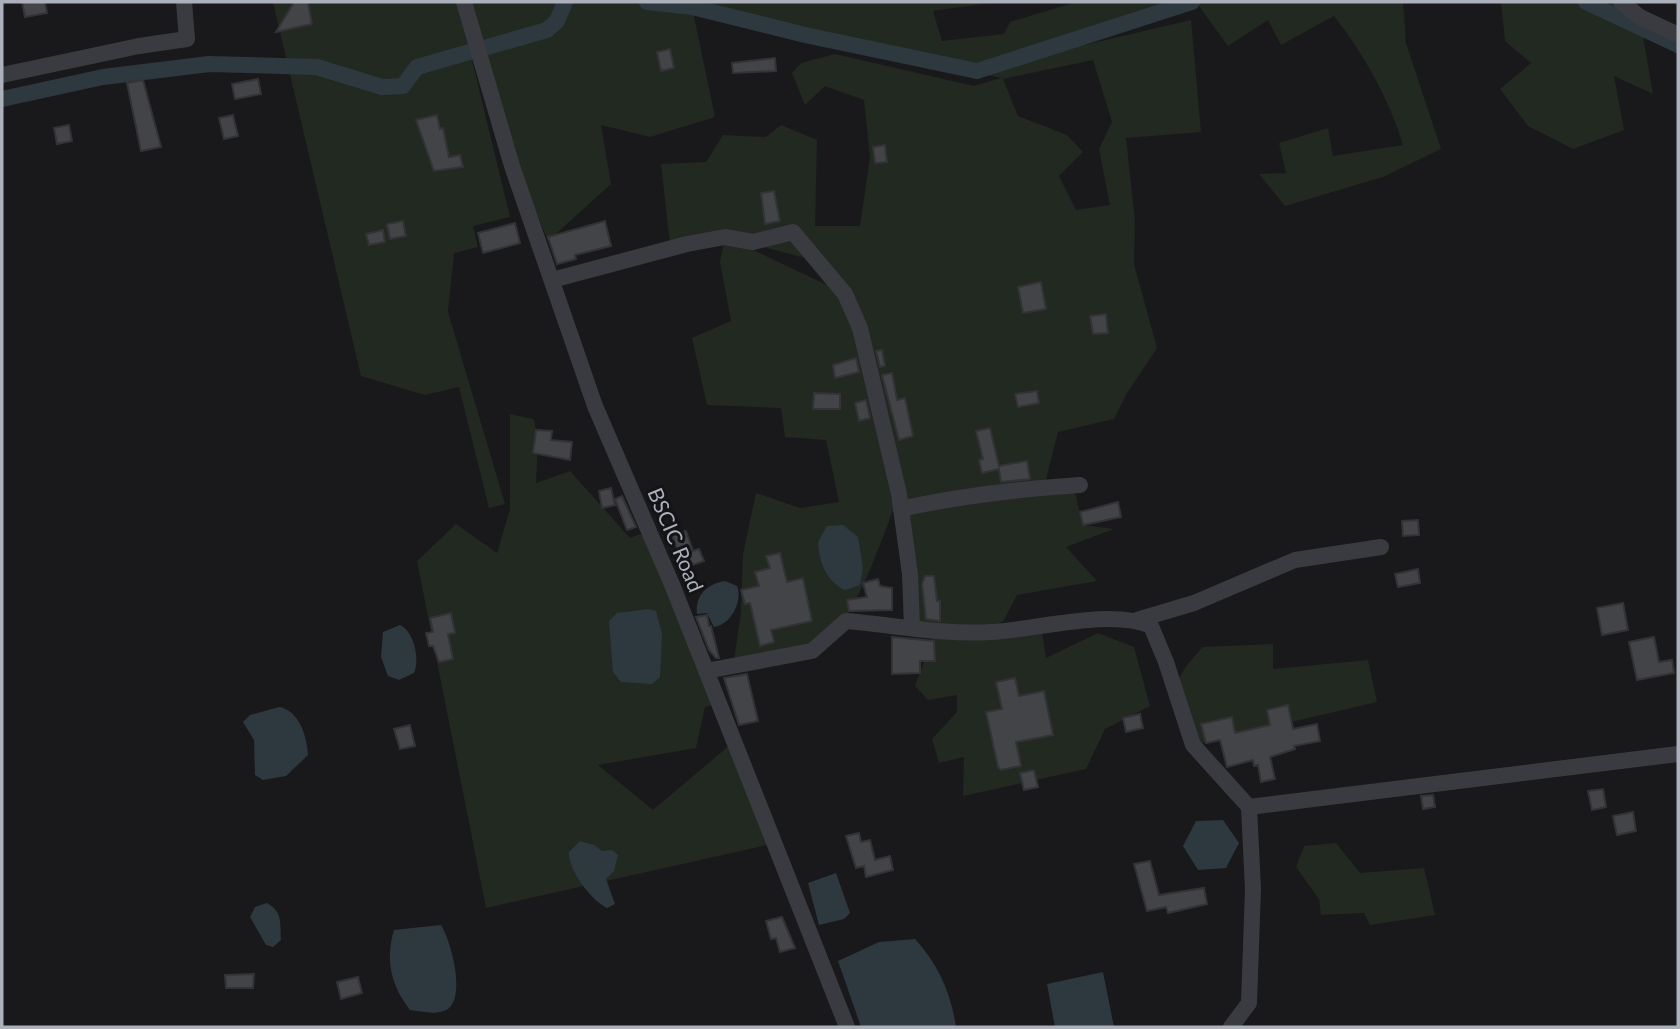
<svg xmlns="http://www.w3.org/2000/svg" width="1680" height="1029" font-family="Lato,sans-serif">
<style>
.green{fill:#212921;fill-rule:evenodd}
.water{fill:#2e383f}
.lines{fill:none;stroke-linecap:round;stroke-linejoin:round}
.canal{stroke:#2e383f;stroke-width:16}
.building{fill:#434448;stroke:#333337;stroke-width:2}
.minor{stroke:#3a3b40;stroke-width:16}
.labels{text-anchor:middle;stroke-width:6;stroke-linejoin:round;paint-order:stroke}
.street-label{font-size:21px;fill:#abb0bb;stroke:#141416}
</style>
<rect width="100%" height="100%" fill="#19191b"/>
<!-- green -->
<g class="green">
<path d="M273 2H458L510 217 473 226 478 247 454 253 448 312 505 504 489 508 459 387 425 395 361 376Z"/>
<path d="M465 2H996L933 11 942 41 1004 34 1010 22 1076 2H1403L1406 43 1441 149 1383 177 1285 206 1259 174 1286 173 1279 143 1328 128 1333 156 1403 145C1388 97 1365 56 1334 16L1281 45 1268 20 1228 46 1196 2 990 67 1191 20 1201 132 1126 138 1135 221 1134 264 1157 348 1127 393 1114 419 1058 432 1044 487 1075 493 1083 525 1114 529 1066 547 1097 581 1017 595 1004 620 997 626 1041 625 1046 658 1098 633 1134 647 1150 706 1105 729 1086 769 963 796 964 757 939 763 932 739 957 712V695L928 700 915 686 936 630 912 627 898 496C884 533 850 641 809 652 785 658 758 657 734 660L741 612 743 554 756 493 800 508 839 502 826 440 785 437 781 408 707 405 692 338 731 321 720 262 725 237 670 244 661 164 706 162 723 135 766 137 781 125 817 140 815 226H860L870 157 864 100 825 86 805 105 792 73 801 63 835 54 974 86 1001 78 692 7 715 117 650 137 601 125 611 184 548 241 517 166ZM1093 60 1112 122 1099 149 1110 205 1076 210 1059 176 1083 152 1067 135 1018 116 1003 79ZM731 238 819 262 844 293 730 239Z"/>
<path d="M1501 2H1637L1653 94 1614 76 1624 130 1573 149 1528 126 1500 89 1531 63 1505 41Z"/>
<path d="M510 414 534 419 538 443 536 483 570 471 630 538 643 533 715 704 705 707 696 748 598 765 653 810 731 744 767 845 486 908 417 561 456 524 497 553 510 509Z"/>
<path d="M1273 644V669L1368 660 1377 702 1193 745C1176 696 1163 688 1203 647Z"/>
<path d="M1336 843 1360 873 1424 868 1435 915 1370 925 1364 913 1321 915 1319 899 1296 867 1304 846Z"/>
</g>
<!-- water -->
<g class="water">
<path d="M843 525 858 537 863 568 860 585 845 590C826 581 819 562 818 542L827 526Z"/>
<path d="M725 581 737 586C743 601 731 625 714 627L707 613 697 614C695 595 707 584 725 581Z"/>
<path d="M649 609 656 611 662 634 660 677 652 684 621 682 613 672 609 621 617 613Z"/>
<path d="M400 625C414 631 420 660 414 673L399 680 388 676 381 657 383 632Z"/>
<path d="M279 707C299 710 307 736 308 755L286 776 263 780 255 775 254 740 243 722 250 715Z"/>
<path d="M1223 820 1239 843 1226 868 1198 870 1183 846 1196 821Z"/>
<path d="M580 841 594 845 602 851 612 850 618 855 614 871 606 879 615 904 607 908C591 900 568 870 569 852Z"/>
<path d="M836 873 850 913 844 919 819 925 808 883Z"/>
<path d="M267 903C283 912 280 923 281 940L273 947 266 945 250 917 255 907Z"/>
<path d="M441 925C451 941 466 996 448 1009 437 1016 421 1011 410 1010 391 985 385 960 394 930Z"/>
<path d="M915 939C938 964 951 993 956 1027H861L838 961 879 942Z"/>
<path d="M1103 972 1114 1027H1055L1047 984Z"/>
</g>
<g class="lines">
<!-- canal -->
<g class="canal">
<path d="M647 2 692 7 805 35 977 71 1192 2"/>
<path d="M1586 2 1678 45"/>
<path d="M2 99 103 77 209 64 317 67 382 87 403 86 417 67 547 30 557 21 565 2"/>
</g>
</g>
<!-- building -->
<g class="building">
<path d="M22 2H45L47 13 25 17Z"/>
<path d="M294 2H308L312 24 276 32Z"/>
<path d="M670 49 674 68 661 71 657 52Z"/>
<path d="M775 58 776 71 733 73 732 63Z"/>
<path d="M258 79 261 94 235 99 232 84Z"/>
<path d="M143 80 161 147 141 151 127 83Z"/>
<path d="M233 115 238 136 224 139 219 118Z"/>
<path d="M437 115 440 129 443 128 449 157 460 155 463 167 434 171 416 120Z"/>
<path d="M69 125 72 141 57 144 54 128Z"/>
<path d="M885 145 887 162 875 163 873 147Z"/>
<path d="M774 191 780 221 765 224 761 193Z"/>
<path d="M403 221 406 236 390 239 387 224Z"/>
<path d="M605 221 611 246 575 255 576 259 557 264 548 237Z"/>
<path d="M515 223 520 243 483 253 478 233Z"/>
<path d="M383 230 385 242 369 245 366 234Z"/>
<path d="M1041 282 1046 309 1023 313 1018 287Z"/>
<path d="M1106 314 1108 333 1093 334 1090 316Z"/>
<path d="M882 350 885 366 880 367 876 351Z"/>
<path d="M856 358 859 372 835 378 833 365Z"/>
<path d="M892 373 897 400 905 398 913 436 899 440 882 375Z"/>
<path d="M1037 391 1039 403 1018 407 1015 394Z"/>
<path d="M814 393 840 394V409H813Z"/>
<path d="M866 400 870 418 859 421 855 403Z"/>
<path d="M990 428 999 466 1027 461 1030 479 1001 482 999 469 982 473 979 460 983 459 976 431Z"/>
<path d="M536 430 552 431 551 440 572 442 570 460 533 453Z"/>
<path d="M611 488 615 505 602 508 599 491Z"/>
<path d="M622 496 636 527 627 530 615 499Z"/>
<path d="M1118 502 1121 517 1083 525 1080 512Z"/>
<path d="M1418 520 1419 535 1403 536 1402 521Z"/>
<path d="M686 531 693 551 699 549 704 561 684 568 672 535Z"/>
<path d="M780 553 787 582 803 578 812 621 771 630 774 642 760 646 750 603 745 604 741 590 759 586 755 572 770 568 766 556Z"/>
<path d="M1418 569 1420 583 1398 587 1395 574Z"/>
<path d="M925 576H934L937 601H940V621L926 619 922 584Z"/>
<path d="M878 579 880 586 892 588V610L849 611 847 600 867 597 863 583Z"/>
<path d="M1623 603 1628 630 1602 635 1597 608Z"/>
<path d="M451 613 455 633 448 634 453 659 439 662 433 646H429L426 633 433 632 430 618Z"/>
<path d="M707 615 709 626H711L719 658H716L709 650 696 617Z"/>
<path d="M892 637 934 641 935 661H920V673L892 674Z"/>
<path d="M1654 637 1659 662 1672 660 1674 673 1637 680 1629 642Z"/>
<path d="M747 674 758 721 739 725 724 678Z"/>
<path d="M1015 678 1019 696 1044 691 1053 735 1016 742 1021 766 1001 770 998 767 986 712 1002 709 996 682Z"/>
<path d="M1288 705 1293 729 1317 724 1320 741 1294 746 1295 749 1270 757 1275 779 1261 782 1258 765 1254 766 1253 760 1227 767 1220 740 1206 743 1201 724 1232 717 1235 733 1270 725 1267 710Z"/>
<path d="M1140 714 1143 728 1126 732 1123 718Z"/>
<path d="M410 725 415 746 400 749 394 729Z"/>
<path d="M1034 770 1038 787 1024 790 1020 773Z"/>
<path d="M1603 789 1606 807 1592 810 1588 791Z"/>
<path d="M1433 795 1435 807 1423 809 1421 796Z"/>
<path d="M1633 812 1636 831 1617 835 1613 816Z"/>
<path d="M859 833 861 842 870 840 875 860 890 856 893 870 866 877 864 866 856 868 846 836Z"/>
<path d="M1150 861 1159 895 1204 888 1207 904 1168 913 1166 907 1147 911 1134 864Z"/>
<path d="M782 917 795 948 780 952 776 938 771 939 766 921Z"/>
<path d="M254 974 253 988H226L225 975Z"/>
<path d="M358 977 362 993 341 999 337 982Z"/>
</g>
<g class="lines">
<!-- minor -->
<g class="minor">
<path d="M464 2 512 166 595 406 673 587 847 1027"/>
<path d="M1621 2 1640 17 1678 35"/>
<path d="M2 75 139 46 187 39 184 2"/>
<path d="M552 280 687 244 725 237 753 242 793 232 845 294 860 328 899 494 910 574 912 627"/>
<path d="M901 509C958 496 1021 489 1080 485"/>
<path d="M1137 620 1194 603 1295 560 1381 547"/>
<path d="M706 671 812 651 846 621C894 625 943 635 991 632 1036 630 1110 608 1151 626L1166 662 1193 745 1249 807 1678 754"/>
<path d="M1231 1027 1249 1003 1253 889 1249 807"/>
</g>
</g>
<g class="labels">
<!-- street labels -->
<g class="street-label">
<text transform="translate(675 540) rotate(67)" y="7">BSCIC Road</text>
</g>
</g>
<!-- border -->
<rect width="1680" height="1029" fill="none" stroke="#abb0bb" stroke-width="7"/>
</svg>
